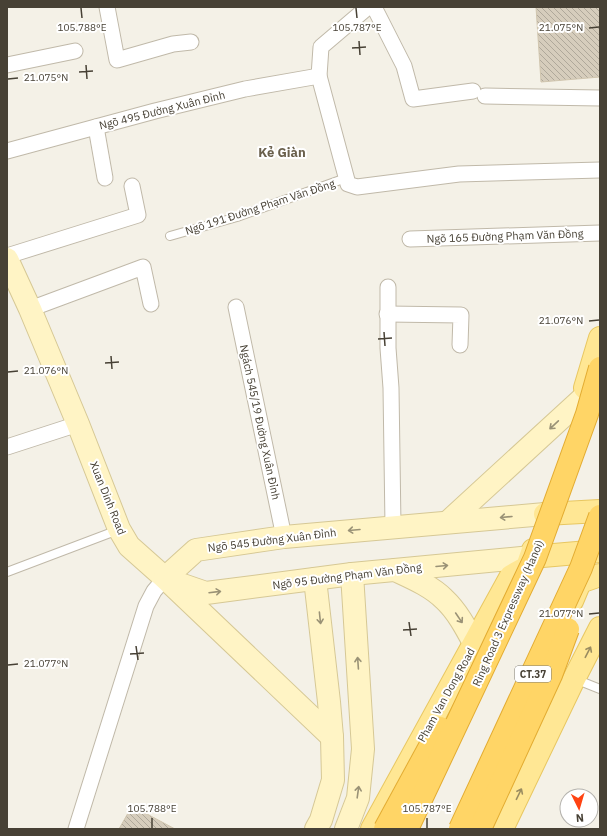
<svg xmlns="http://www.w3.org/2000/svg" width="607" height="836" font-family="'IBM Plex Sans',sans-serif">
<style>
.building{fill:url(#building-back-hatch);stroke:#d1c6af}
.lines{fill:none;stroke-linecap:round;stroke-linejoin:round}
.lane-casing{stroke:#c0b9a9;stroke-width:10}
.street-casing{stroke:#c0b9a9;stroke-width:17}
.secondary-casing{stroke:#d6c895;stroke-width:24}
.primary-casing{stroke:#e8c761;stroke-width:24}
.lane{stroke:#fff;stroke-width:8}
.street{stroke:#fff;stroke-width:15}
.secondary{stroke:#fff4c5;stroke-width:22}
.primary{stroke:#ffe794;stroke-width:22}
.highway-bridge-casing{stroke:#e3ac32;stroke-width:24;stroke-linecap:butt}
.highway-bridge{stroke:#ffd566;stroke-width:22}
.oneway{stroke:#9a9276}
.oneway2{stroke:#9a8c60}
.ticks{fill:none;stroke:#474135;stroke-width:1.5}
.labels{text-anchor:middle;stroke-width:4;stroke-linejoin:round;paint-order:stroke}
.shield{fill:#fff;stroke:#7e7a72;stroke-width:1}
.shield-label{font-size:10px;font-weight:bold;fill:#474135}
.street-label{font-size:11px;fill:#474135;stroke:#fff}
.quarter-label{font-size:13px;font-weight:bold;fill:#6a604c;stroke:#fff}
.ticks-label{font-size:10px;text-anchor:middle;fill:#474135;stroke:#fff;stroke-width:4;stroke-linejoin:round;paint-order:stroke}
</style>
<defs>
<pattern id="building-back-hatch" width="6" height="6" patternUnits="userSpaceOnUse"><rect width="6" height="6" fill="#d6cdbc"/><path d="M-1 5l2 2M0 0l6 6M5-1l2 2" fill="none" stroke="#afa89a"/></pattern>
</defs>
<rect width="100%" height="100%" fill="#f4f1e7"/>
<!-- building -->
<g class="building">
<path d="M536 7H600V77L541 82Z"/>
<path d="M132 806 175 829H119Z"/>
</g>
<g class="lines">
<defs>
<g id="lane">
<path d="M170 236 237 217 346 178"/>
<path d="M7 572 118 530"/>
<path d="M575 679 600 689"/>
</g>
<g id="street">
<path d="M107 7 117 60 173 44 191 42"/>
<path d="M368 7 321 47 319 76 348 184 357 187 459 174 600 170"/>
<path d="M374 7 404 66 413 99 473 91"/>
<path d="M7 65 75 51"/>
<path d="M485 96 600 98"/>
<path d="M96 127 105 178"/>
<path d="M7 151 155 111 245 89 319 76"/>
<path d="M410 239 600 233"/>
<path d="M7 256 138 215 132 186"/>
<path d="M388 287V348L391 388 393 526"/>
<path d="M236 307 284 537"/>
<path d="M30 309 143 267 151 304"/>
<path d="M387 314 461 315 460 345"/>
<path d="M7 447 78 424"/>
<path d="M76 829 146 606 154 591 165 578"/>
</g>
<g id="secondary">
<path d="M7 259 30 309 78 424 119 529 129 546 165 578 332 737"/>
<path d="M449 521 583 398"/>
<path d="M395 570C412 578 431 586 444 599 457 611 466 628 474 643"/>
<path d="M165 578 196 550 284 537 545 514"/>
<path d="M315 579 329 702 332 737 333 780 321 820 316 829"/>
<path d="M174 582 206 593 352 574 531 557"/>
<path d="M346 829 358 798 363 749 352 574"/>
</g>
<g id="primary">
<path d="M585 388 600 338"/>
<path d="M545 514 600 511"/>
<path d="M531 557 600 551"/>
<path d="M572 601 580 582 600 575"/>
<path d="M372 829 511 576 527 567 533 550"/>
<path d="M502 829 574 679 600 628"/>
</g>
</defs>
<!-- lane casing -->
<use href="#lane" class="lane-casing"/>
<!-- street casing -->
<use href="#street" class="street-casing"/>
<!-- secondary casing -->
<use href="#secondary" class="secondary-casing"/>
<!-- primary casing -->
<use href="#primary" class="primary-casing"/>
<!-- lane -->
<use href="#lane" class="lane"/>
<!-- street -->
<use href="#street" class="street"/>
<!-- secondary -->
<use href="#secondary" class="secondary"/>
<!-- primary -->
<use href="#primary" class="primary"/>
<defs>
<g id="highway-bridge">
<path d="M385 829 440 728"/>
<path d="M407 829 535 558 587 414 600 368"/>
<path d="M460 829 581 568 600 516"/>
<path d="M480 829 551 675 568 629"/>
</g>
</defs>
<!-- highway-bridge casing -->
<use href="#highway-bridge" class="highway-bridge-casing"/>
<!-- highway-bridge -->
<use href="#highway-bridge" class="highway-bridge"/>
</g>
<!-- one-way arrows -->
<defs><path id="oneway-shaft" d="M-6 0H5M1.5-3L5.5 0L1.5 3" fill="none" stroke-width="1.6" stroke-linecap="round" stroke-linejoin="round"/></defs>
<g class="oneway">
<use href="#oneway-shaft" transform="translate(554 425) rotate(137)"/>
<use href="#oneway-shaft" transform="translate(506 517) rotate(175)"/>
<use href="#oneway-shaft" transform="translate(354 530) rotate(175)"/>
<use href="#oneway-shaft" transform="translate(442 566) rotate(-5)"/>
<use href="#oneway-shaft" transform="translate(215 592) rotate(-7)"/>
<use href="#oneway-shaft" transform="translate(320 618) rotate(84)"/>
<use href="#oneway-shaft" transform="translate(459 618) rotate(56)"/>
<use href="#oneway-shaft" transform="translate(358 663) rotate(-94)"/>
<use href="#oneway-shaft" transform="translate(358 792) rotate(-82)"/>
</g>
<g class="oneway2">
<use href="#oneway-shaft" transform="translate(588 652) rotate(-63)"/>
<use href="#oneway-shaft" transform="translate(519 794) rotate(-64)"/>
</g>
<!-- ticks -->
<path class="ticks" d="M81 8 82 18M356 8 357 18M589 28 599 27M359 41 360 55M352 48 366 47M86 65 87 79M79 72 93 71M8 79 18 78M589 321 599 320M384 332 385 346M378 339 392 338M111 356 112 369M105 363 119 362M8 372 18 371M589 614 599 613M409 622 411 636M403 630 417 629M136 646 138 660M130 654 144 653M8 665 18 664M152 818V828M427 818V828"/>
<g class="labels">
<!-- shield labels -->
<rect class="shield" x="515" y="666" width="36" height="16" rx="3"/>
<g class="shield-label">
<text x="533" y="678">CT.37</text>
</g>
<!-- street labels -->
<g class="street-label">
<text transform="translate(162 110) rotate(-14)" y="4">Ngõ 495 Đường Xuân Đỉnh</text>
<text transform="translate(260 207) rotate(-18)" y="4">Ngõ 191 Đường Phạm Văn Đồng</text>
<text transform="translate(505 236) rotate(-2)" y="4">Ngõ 165 Đường Phạm Văn Đồng</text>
<text transform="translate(260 422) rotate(78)" y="4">Ngách 545/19 Đường Xuân Đỉnh</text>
<text transform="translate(108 498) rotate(68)" y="4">Xuan Dinh Road</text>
<text transform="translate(272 540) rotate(-7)" y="4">Ngõ 545 Đường Xuân Đỉnh</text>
<text transform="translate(347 576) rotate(-7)" y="4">Ngõ 95 Đường Phạm Văn Đồng</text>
<text transform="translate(508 613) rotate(-66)" y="4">Ring Road 3 Expressway (Hanoi)</text>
<text transform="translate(446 695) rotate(-61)" y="4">Pham Van Dong Road</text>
</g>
<!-- quarter labels -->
<g class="quarter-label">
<text x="282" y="157">Kẻ Giàn</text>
</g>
</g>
<g class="ticks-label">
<text x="561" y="31">21.075°N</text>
<text x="82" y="31">105.788°E</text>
<text x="357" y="31">105.787°E</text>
<text x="46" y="81">21.075°N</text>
<text x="561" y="324">21.076°N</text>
<text x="46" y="374">21.076°N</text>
<text x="561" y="617">21.077°N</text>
<text x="46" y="667">21.077°N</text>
<text x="152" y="812">105.788°E</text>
<text x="427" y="812">105.787°E</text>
</g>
<!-- border -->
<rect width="607" height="836" fill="none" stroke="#474135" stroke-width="16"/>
<!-- north arrow -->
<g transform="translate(579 808) rotate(175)"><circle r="19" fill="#ffffff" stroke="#b5b3ae"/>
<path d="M0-3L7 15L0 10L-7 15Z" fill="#ff4312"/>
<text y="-6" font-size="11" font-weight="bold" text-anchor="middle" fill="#474135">N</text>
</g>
</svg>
